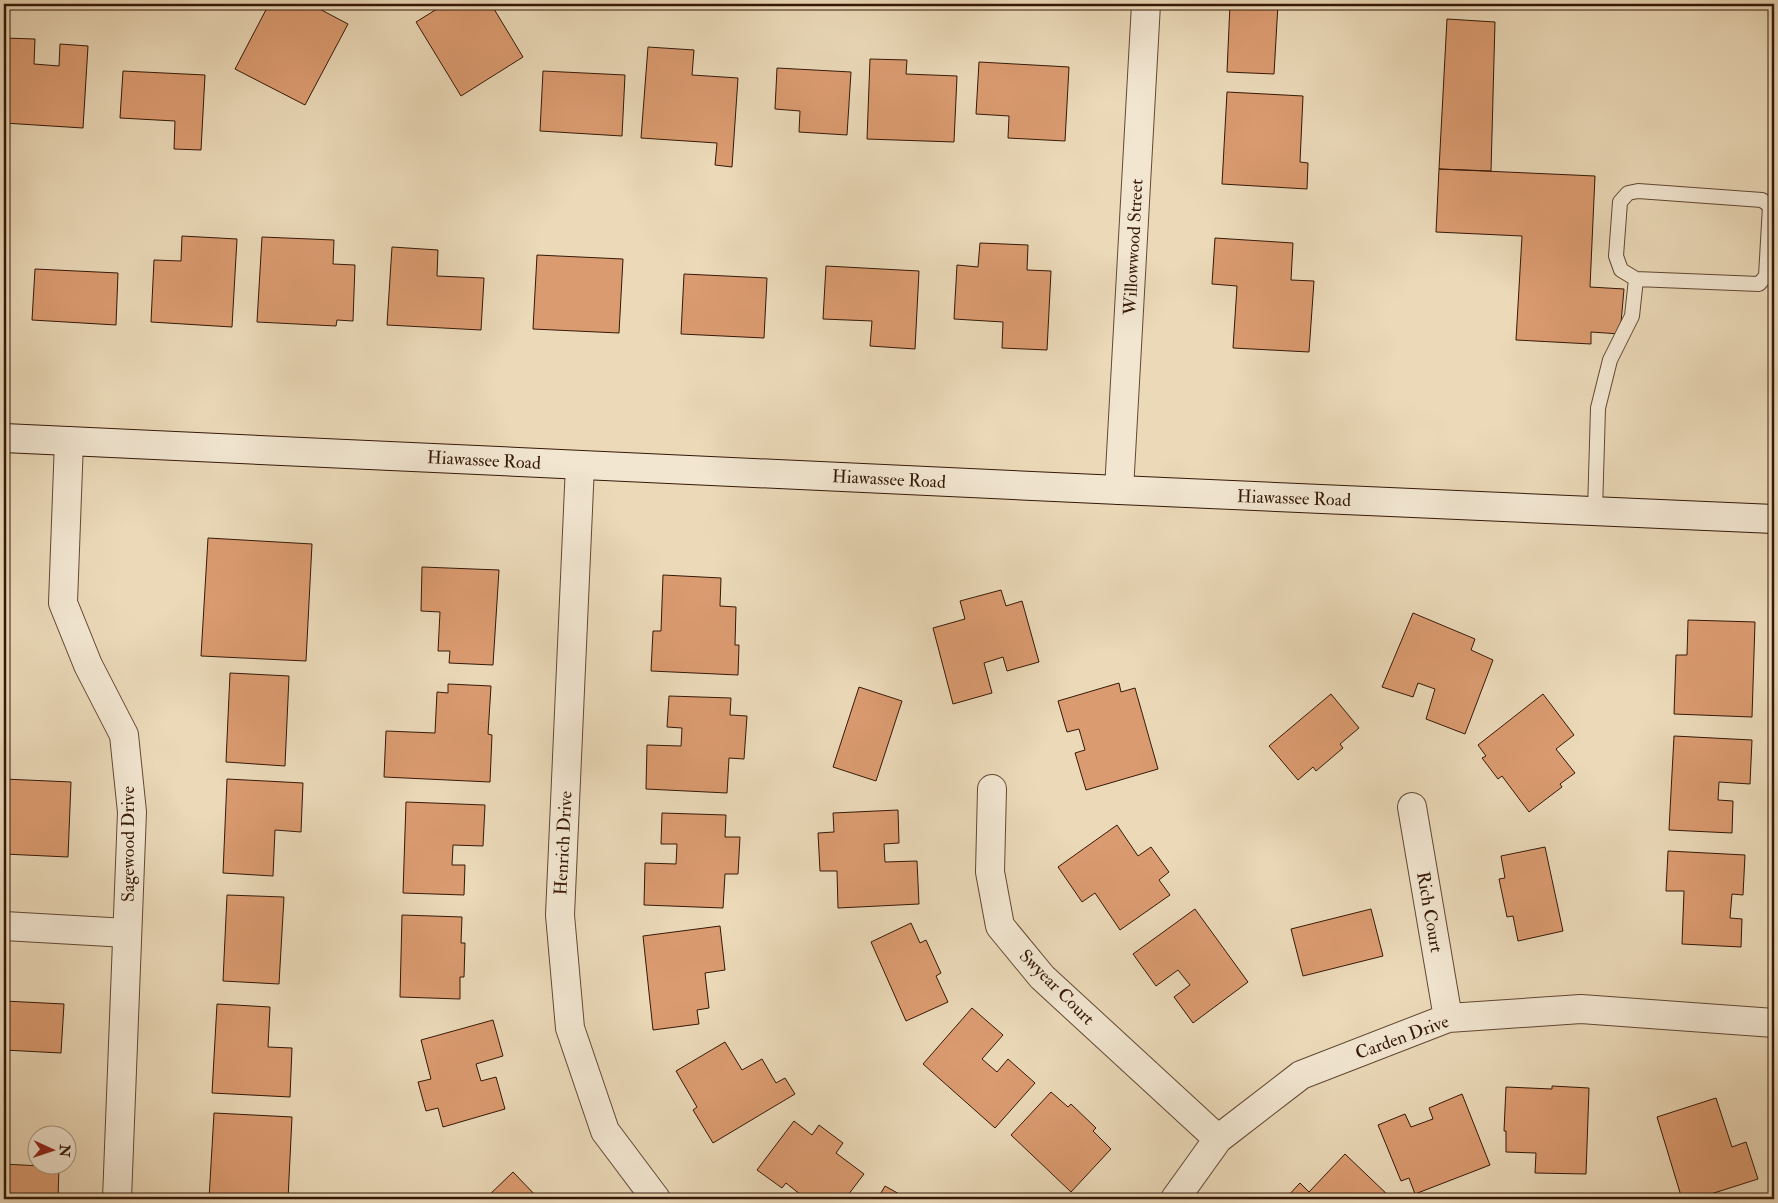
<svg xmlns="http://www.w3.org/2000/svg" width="1778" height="1203" viewBox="0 0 1778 1203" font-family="'IM FELL Double Pica',serif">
<rect width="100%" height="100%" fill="#ebd9b8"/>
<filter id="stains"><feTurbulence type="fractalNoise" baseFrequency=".004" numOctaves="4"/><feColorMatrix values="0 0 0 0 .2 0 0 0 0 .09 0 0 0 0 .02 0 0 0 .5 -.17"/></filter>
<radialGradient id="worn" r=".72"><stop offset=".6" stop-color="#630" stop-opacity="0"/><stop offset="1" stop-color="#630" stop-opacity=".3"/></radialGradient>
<path fill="#db9b70" stroke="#351807" d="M 269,4 L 310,4 L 348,24 L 305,105 L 235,69 Z
M 445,4 L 491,4 L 523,57 L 461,96 L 416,22 Z
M 1230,4 L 1278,4 L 1274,74 L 1227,72 Z
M 1447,19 L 1495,22 L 1491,171 L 1439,169 Z
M 4,38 L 35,39 L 34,64 L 59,66 L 60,44 L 88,46 L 83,128 L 4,123 Z
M 648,47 L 694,50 L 692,75 L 738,78 L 732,167 L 715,165 L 717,143 L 641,138 Z
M 870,59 L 907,60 L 906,74 L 957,76 L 954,142 L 867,139 Z
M 979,62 L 1069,67 L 1065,141 L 1008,138 L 1009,116 L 976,114 Z
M 777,68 L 851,72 L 847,135 L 799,132 L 800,111 L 775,109 Z
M 123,71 L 205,75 L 201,150 L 174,149 L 175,121 L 120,118 Z
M 543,71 L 625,75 L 622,136 L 540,131 Z
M 1227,92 L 1303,96 L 1300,162 L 1308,163 L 1307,189 L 1222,184 Z
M 1439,169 L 1595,176 L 1590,287 L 1624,289 L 1620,334 L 1591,332 L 1591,344 L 1516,340 L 1522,236 L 1436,232 Z
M 182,236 L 237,239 L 232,327 L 151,322 L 154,260 L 181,261 Z
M 4,237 L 6,237 L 4,288 Z
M 262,237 L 334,240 L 333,264 L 355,265 L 353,321 L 337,320 L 336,326 L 257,322 Z
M 1215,238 L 1293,243 L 1291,280 L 1314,281 L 1309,352 L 1233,348 L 1237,286 L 1212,284 Z
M 980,243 L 1028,245 L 1027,270 L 1051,271 L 1047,350 L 1002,348 L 1003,322 L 954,319 L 957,265 L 978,267 Z
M 392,247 L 438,250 L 437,276 L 484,278 L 481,330 L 387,325 Z
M 537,255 L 623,259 L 619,333 L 533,329 Z
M 826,266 L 919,271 L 915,349 L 870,346 L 872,321 L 823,319 Z
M 35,269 L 118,273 L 116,325 L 32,320 Z
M 684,274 L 767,278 L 764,338 L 681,334 Z
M 208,538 L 312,544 L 306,661 L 201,656 Z
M 422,567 L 499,570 L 493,665 L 449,663 L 450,651 L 438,651 L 440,612 L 421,611 Z
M 663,575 L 721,578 L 720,606 L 736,607 L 735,645 L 739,645 L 738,675 L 651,671 L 653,631 L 661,631 Z
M 1001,590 L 1006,606 L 1022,601 L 1039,662 L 1007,671 L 1003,657 L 984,663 L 992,693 L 953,704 L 933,628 L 965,619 L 960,601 Z
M 1413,613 L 1475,639 L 1471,650 L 1493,660 L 1465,734 L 1426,719 L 1435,689 L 1418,683 L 1413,697 L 1382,687 Z
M 1688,620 L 1755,622 L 1752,717 L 1674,714 L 1676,655 L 1687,655 Z
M 230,673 L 289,676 L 285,766 L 226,762 Z
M 1119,683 L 1121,692 L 1135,688 L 1158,769 L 1086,790 L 1075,753 L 1085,750 L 1079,729 L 1067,732 L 1058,701 Z
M 448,684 L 491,686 L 488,734 L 492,735 L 490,782 L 384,777 L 386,731 L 435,733 L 437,692 L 448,693 Z
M 859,687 L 902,701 L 876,781 L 833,767 Z
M 1331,694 L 1359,728 L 1340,744 L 1343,748 L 1316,771 L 1313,767 L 1298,780 L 1269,746 Z
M 1543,694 L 1574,735 L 1556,749 L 1575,773 L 1560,784 L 1562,787 L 1529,812 L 1502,776 L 1498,779 L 1482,758 L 1486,756 L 1478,745 Z
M 669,696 L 731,698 L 730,715 L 747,716 L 744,759 L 729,758 L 727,793 L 646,789 L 647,745 L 681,746 L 682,728 L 667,727 Z
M 1674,736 L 1752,740 L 1750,784 L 1719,782 L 1718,800 L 1733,801 L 1732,833 L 1669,830 Z
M 4,779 L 71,782 L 68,857 L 4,854 Z
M 227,779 L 303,783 L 301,832 L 275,830 L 273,876 L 223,873 Z
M 406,802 L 485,805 L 483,846 L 453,845 L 452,865 L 465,865 L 464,895 L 403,893 Z
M 898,810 L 899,843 L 884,844 L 885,862 L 917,861 L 919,904 L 838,908 L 837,871 L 820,871 L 818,833 L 834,832 L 833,813 Z
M 662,813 L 726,815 L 725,837 L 740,837 L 738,874 L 725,874 L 723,908 L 644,905 L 645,863 L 676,864 L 677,844 L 661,844 Z
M 1117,825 L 1138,856 L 1151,847 L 1169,872 L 1159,880 L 1170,895 L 1120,930 L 1095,893 L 1082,902 L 1058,867 Z
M 1545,847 L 1563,931 L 1518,941 L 1513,916 L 1507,917 L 1499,879 L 1505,878 L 1501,856 Z
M 1668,851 L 1745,855 L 1743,895 L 1732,894 L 1730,918 L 1742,919 L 1741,947 L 1682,944 L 1684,891 L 1666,891 Z
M 227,895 L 284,897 L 279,984 L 223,981 Z
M 1195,909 L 1248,982 L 1193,1023 L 1174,997 L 1190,985 L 1178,970 L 1156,986 L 1133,954 Z
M 1371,909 L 1383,956 L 1303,976 L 1291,929 Z
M 402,915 L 462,917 L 461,943 L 465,943 L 464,977 L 460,977 L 460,999 L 400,997 Z
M 911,923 L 920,943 L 926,940 L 941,973 L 936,976 L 948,1002 L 906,1021 L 871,942 Z
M 720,926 L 725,970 L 705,973 L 709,1008 L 697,1010 L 699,1024 L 653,1030 L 643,936 Z
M 4,1001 L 64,1004 L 61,1053 L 4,1050 Z
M 217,1004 L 270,1007 L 268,1047 L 292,1048 L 290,1097 L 212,1093 Z
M 972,1008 L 1003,1035 L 982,1059 L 997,1072 L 1008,1059 L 1035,1083 L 995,1128 L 923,1064 Z
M 493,1020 L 503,1056 L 476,1064 L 481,1081 L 496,1077 L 505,1109 L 443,1127 L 438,1108 L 426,1111 L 418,1082 L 431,1079 L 421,1040 Z
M 725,1042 L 742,1070 L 762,1059 L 776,1083 L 785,1078 L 795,1094 L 713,1143 L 693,1110 L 697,1107 L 676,1071 Z
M 1552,1086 L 1589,1088 L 1586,1174 L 1535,1173 L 1536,1153 L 1506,1152 L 1506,1131 L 1504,1131 L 1506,1087 L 1552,1089 Z
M 1051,1092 L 1068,1107 L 1071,1104 L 1096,1128 L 1093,1131 L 1111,1149 L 1071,1192 L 1011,1135 Z
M 1462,1094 L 1490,1165 L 1415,1194 L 1409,1178 L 1401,1181 L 1378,1125 L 1405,1114 L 1411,1127 L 1433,1119 L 1429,1108 Z
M 1716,1098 L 1732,1147 L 1746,1142 L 1758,1179 L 1695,1199 L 1682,1199 L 1657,1117 Z
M 214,1113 L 292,1117 L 288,1199 L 209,1199 Z
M 794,1121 L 812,1135 L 819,1125 L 843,1143 L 836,1153 L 864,1174 L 845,1199 L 798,1199 L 801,1195 L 786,1183 L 782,1188 L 757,1170 Z
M 1345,1154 L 1391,1198 L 1390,1199 L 1285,1199 L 1300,1183 L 1309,1192 Z
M 4,1164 L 59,1167 L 58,1199 L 4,1199 Z
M 513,1172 L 539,1199 L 485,1199 Z
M 885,1186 L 908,1199 L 866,1199 L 870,1194 L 878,1198 Z"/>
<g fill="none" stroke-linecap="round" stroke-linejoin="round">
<g stroke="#624833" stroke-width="16">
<path id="lane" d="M 1638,191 L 1762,200 L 1770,206 L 1766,276 L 1759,284 L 1636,279 L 1621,270 L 1616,256 L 1620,202 L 1628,193 Z
M 1595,511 L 1598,408 L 1610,360 L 1632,316 L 1636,279"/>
</g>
<g stroke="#624833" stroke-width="30">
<path id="street" d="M 69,441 L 63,603 L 88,665 L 124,735 L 132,812 L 117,1199
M 580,465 L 560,915 L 570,1028 L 605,1131 L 656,1199
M 1119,490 L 1146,4
M 992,789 L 990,872 L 1000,926 L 1042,977 L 1218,1139
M 1412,807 L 1448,1018
M 4,926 L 127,933
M 1175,1199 L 1218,1139 L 1301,1075 L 1448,1018 L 1581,1009 L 1774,1023"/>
</g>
<g stroke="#351807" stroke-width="30">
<path id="secondary" d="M 4,438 L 1119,490 L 1774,519"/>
</g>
<use href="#lane" stroke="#f2e6d1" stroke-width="14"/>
<use href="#street" stroke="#f2e6d1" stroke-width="28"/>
<use href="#secondary" stroke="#f2e6d1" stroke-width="28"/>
</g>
<g text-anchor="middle" stroke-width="4.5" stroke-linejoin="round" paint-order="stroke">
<g font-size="18" fill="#351807" stroke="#f2e6d1">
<text transform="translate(1133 247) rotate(-87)" y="6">Willowwood Street</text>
<text transform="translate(484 460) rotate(3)" y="6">Hiawassee Road</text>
<text transform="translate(889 479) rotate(3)" y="6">Hiawassee Road</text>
<text transform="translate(1294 498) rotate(2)" y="6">Hiawassee Road</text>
<text transform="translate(563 843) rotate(-87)" y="6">Henrich Drive</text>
<text transform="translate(128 844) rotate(-90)" y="6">Sagewood Drive</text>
<text transform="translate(1430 912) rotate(80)" y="6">Rich Court</text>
<text transform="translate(1057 987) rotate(45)" y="6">Swyear Court</text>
<text transform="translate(1402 1037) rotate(-20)" y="6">Carden Drive</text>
</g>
</g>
<rect width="1778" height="1203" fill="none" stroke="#ebd9b8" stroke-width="20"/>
<rect x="5" y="5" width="1768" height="1193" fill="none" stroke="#351807" stroke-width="2.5"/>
<rect x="10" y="10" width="1758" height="1183" fill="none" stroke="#351807"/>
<g transform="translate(52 1150) rotate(93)"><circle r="24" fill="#f2e6d1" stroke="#a69480"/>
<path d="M0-4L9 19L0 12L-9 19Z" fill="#8f2418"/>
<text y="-8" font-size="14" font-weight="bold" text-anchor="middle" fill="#351807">N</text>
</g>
<rect width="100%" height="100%" filter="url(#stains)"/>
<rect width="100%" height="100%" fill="url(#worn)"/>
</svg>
